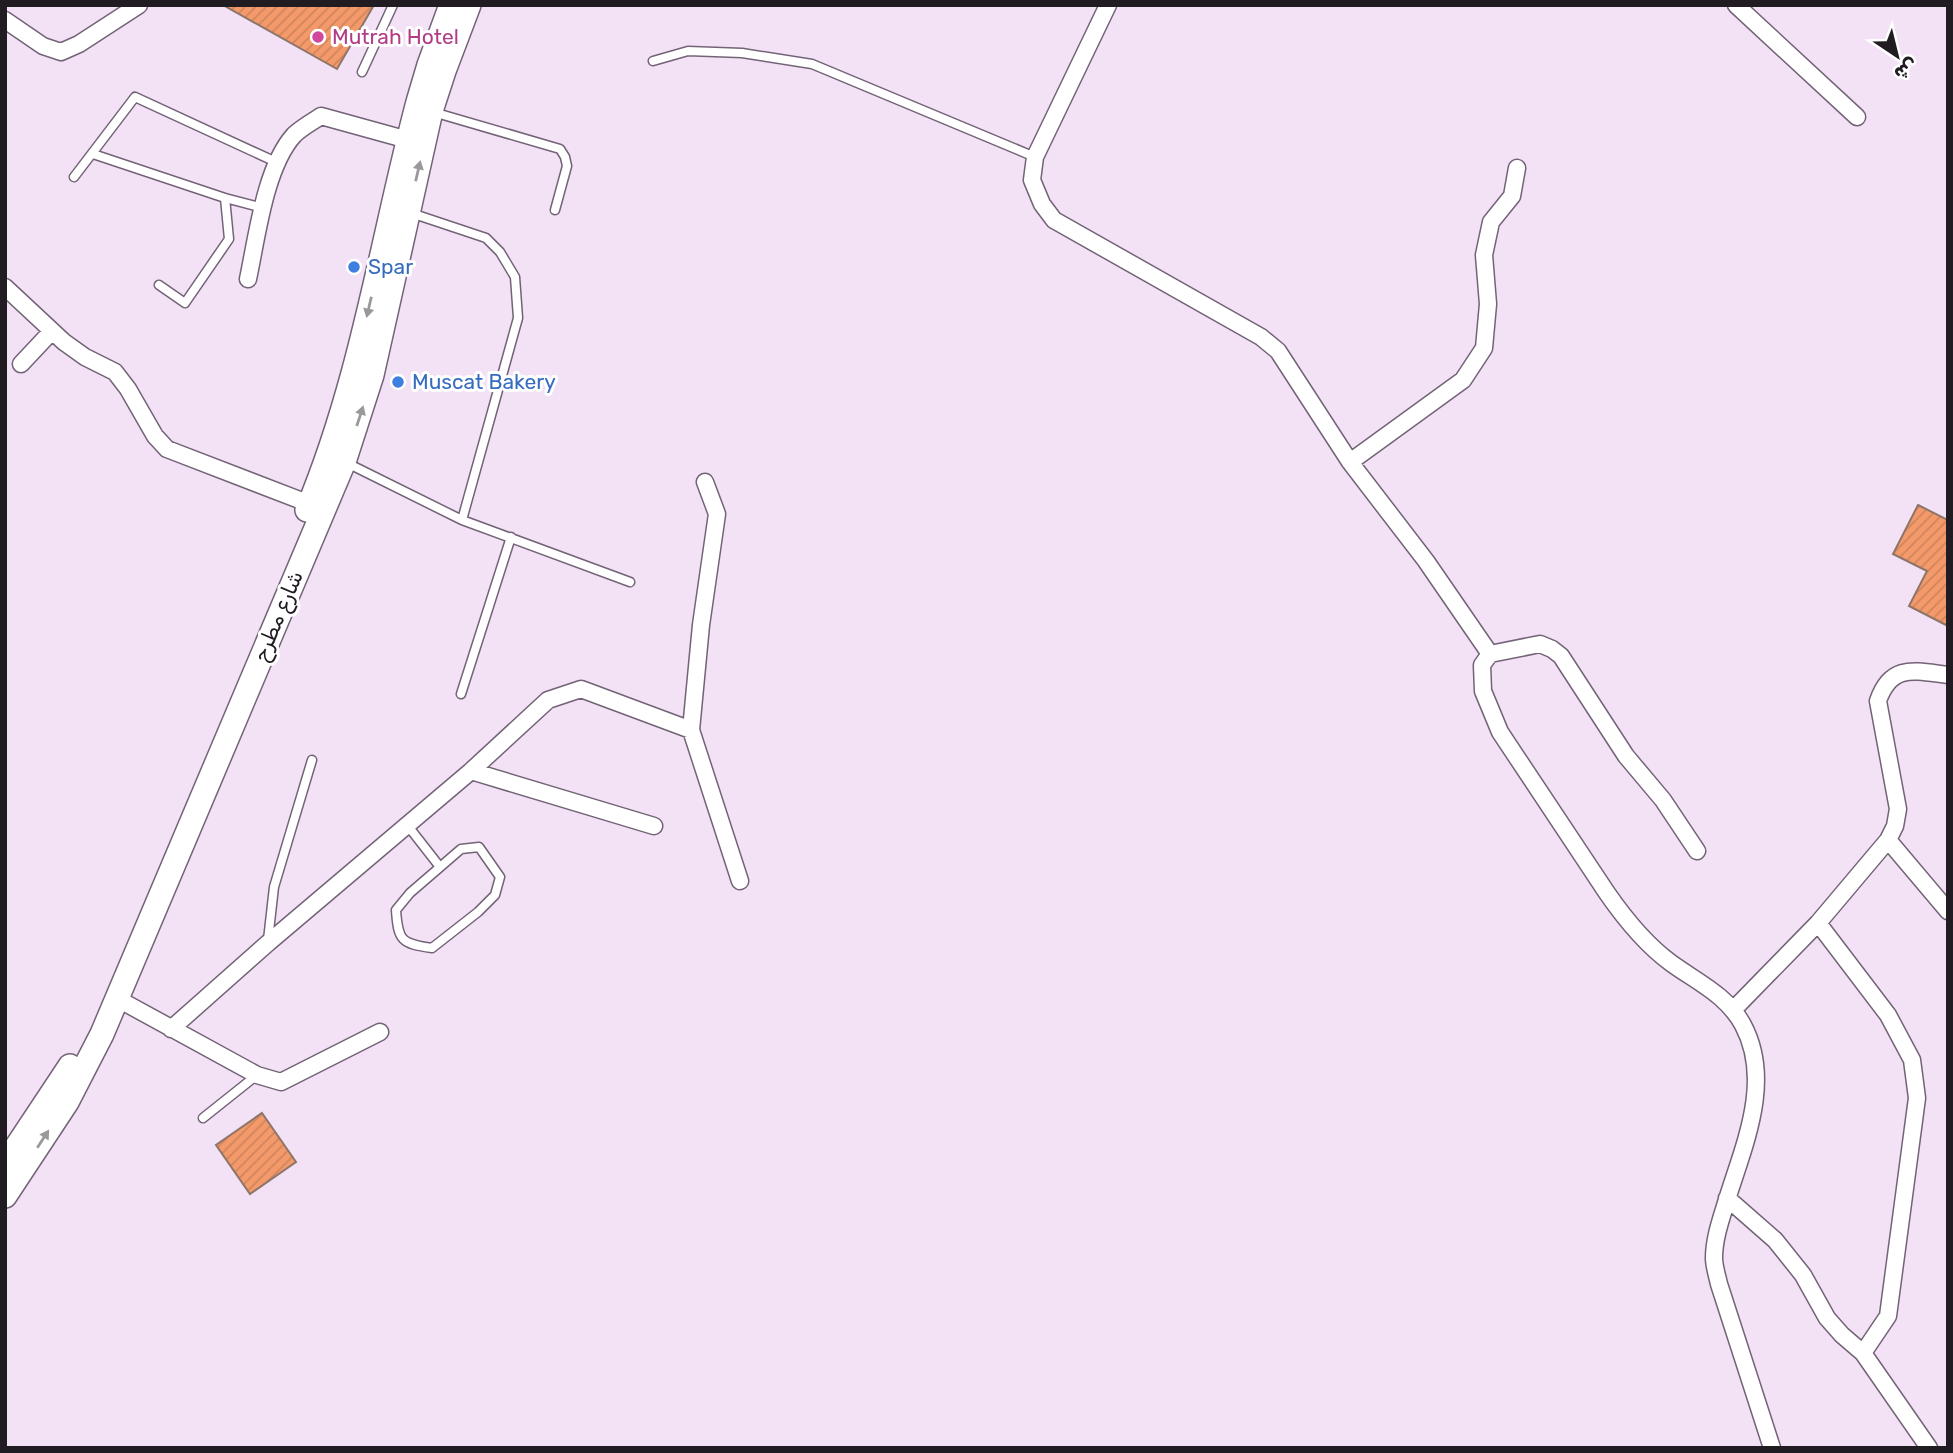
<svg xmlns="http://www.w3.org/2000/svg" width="1953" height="1453" viewBox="0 0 1953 1453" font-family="Rubik,'Noto Sans Arabic',sans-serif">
<defs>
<pattern id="building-hatch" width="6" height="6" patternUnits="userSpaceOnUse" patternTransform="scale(1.75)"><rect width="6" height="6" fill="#f49a6a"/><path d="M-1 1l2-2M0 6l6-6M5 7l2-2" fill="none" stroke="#d1845c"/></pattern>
</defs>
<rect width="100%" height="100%" fill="#f3e1f6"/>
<path fill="url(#building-hatch)" stroke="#8d7569" stroke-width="2" d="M 223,5 L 374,5 L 337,69 Z
M 1918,505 L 1948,520 L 1948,626 L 1909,606 L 1927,571 L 1893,554 Z
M 262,1113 L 296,1162 L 250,1194 L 216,1145 Z"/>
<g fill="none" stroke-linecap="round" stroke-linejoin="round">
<g stroke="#736376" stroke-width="11">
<path id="lane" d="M 653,61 L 688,51 L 742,53 L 812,64 L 1035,157
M 362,72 L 393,5
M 433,112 L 560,149 L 565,157 L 567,166 L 555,210
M 93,154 L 225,198 L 263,208
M 74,177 L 135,97 L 276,162
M 411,213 L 486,238 L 500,252 L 515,277 L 518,318 L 462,520
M 159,285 L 185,303 L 229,239 L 225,198
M 347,463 L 462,520 L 630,582
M 461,694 L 511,537
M 408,826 L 440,867
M 479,847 L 500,877 L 495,895 L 478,912 L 432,948 C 401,944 398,940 396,910 L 410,893 L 461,849 Z
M 268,940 L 274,887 L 312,760
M 203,1118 L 257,1075"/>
</g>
<g stroke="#736376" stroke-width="19">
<path id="street" d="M 1108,5 L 1035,157 L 1032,180 L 1042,204 L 1054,220 L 1261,337 L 1278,351 L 1350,462 L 1426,561 L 1490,654 L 1482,665 L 1483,691 L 1500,732 L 1607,893 C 1625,919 1645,944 1671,963 C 1697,982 1727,995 1743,1025 C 1774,1083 1742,1149 1725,1206 C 1720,1222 1714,1240 1714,1258 C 1714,1266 1717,1275 1719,1284 L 1772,1448
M 1736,5 L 1857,117
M 5,20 L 43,46 L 61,52 L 79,44 L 139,5
M 248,279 C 257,237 265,167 294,135 C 301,128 312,122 321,116 L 408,140
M 5,287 L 64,342 L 85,357 L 115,372 L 128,389 L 155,436 L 167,449 L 310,504
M 21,364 L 52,331
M 1350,462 L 1463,380 L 1484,348 L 1488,304 L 1484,255 L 1491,222 L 1512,196 L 1517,168
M 705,482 L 717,514 L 701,625 L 691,730 L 740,881
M 1490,654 L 1540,644 L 1552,649 L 1561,656 L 1626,756 L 1663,800 L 1697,851
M 471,771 L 654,826
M 1888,840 L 1948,911
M 1818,923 L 1888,1015 L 1912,1060 L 1917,1098 L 1888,1316 L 1863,1353
M 118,999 L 257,1075 L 281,1082 L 380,1032
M 1733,1010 L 1818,923 L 1888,840 L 1895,826 L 1898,809 L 1878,701 C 1891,663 1915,671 1948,675
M 171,1029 L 268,943 L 471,771 L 548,700 L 581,689 L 691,730
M 1727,1198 L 1775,1240 L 1803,1275 L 1827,1318 L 1842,1335 L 1863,1353 L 1929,1448"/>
</g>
<g stroke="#736376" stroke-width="26">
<path id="secondary" d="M 307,510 C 362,379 382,238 418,102 L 429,65 L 451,5
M 5,1164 L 70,1066
M 5,1196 L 67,1102 L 102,1034 L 344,462 L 372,375 L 431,111 L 444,71 L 469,5"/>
</g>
<use href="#lane" stroke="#fff" stroke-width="8"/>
<use href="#street" stroke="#fff" stroke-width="16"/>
<use href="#secondary" stroke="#fff" stroke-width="23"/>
</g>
<defs><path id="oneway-solid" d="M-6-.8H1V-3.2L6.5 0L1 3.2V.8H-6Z" transform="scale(1.75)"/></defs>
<g fill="#9b989c">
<use href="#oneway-solid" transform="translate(418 171) rotate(-77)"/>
<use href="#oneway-solid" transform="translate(369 307) rotate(103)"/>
<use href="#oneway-solid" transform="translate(360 416) rotate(-72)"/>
<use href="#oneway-solid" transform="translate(43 1139) rotate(-57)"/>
</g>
<circle fill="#d1479c" stroke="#fff" stroke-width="2.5" cx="318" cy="37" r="7"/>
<g fill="#3f7fe0" stroke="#fff" stroke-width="2.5">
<circle cx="354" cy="267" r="7"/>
<circle cx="398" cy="382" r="7"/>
</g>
<g text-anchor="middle" stroke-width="6" stroke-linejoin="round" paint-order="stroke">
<g font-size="21" fill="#b23c85" stroke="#fff" text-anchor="start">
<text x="332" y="44">Mutrah Hotel</text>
</g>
<g font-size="21" fill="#366cbe" stroke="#fff" text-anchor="start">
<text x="368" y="274">Spar</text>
<text x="412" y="389">Muscat Bakery</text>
</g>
<g font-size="21" fill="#211b22" stroke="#fff">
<text transform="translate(278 616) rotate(-67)" y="7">شارع مطرح</text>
</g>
</g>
<rect width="1953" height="1453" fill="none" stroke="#211b22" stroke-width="14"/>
<g transform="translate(1897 56) rotate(145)" stroke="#ffffff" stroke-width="5" paint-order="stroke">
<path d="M0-5L12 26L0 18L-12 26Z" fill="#211b22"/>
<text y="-10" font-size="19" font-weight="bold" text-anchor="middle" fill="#211b22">ش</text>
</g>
</svg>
